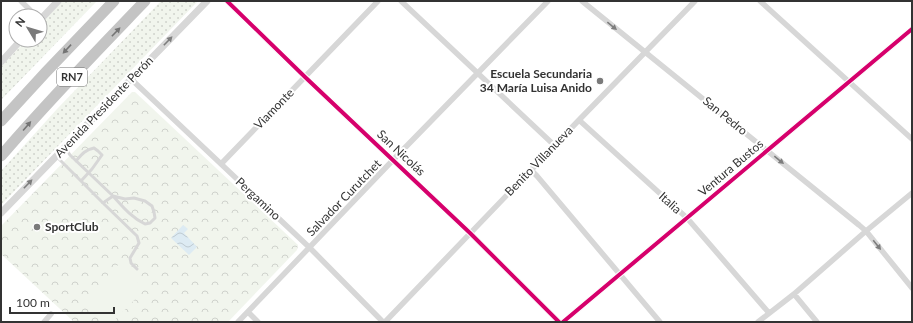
<svg xmlns="http://www.w3.org/2000/svg" width="913" height="323" viewBox="0 0 913 323" font-family="Lato,sans-serif">
<defs>
<pattern id="grass-dots" width="8" height="8" patternUnits="userSpaceOnUse"><rect width="8" height="8" fill="#f1f5ed"/><path d="M2 2h.1M6 6h.1" fill="none" stroke="#cfd2cc" stroke-width="1.8" stroke-linecap="round"/></pattern>
<pattern id="park-crowns" width="20" height="18" patternUnits="userSpaceOnUse"><rect width="20" height="18" fill="#f1f5ed"/><path d="M2 6a3 3 0 1 1 6 0M12 15a3 3 0 1 1 6 0" fill="none" stroke="#cfd2cc"/></pattern>
<pattern id="water-waves" width="16" height="10" patternUnits="userSpaceOnUse"><rect width="16" height="10" fill="#ddebf3"/><path d="M0 5q4-4 8 0t8 0" fill="none" stroke="#becad1"/></pattern>
</defs>
<rect width="100%" height="100%" fill="#fff"/>
<path fill="url(#grass-dots)" d="M 62,1 L 97,1 L 1,100 L 1,67 L 26,40 L 40,40 L 40,25 Z
M 161,1 L 198,1 L 1,205 L 1,171 L 57,109 Z"/>
<path fill="url(#park-crowns)" d="M 132,92 L 135,92 L 298,245 L 297,250 L 228,322 L 74,322 L 1,254 L 1,226 Z"/>
<path fill="#f1f5ed" d="M 119,264 L 145,289 L 113,322 L 104,322 L 83,301 Z"/>
<path fill="url(#water-waves)" d="M 183,225 L 188,229 L 184,233 L 197,247 L 189,255 L 171,238 Z"/>
<g fill="none" stroke-linecap="round" stroke-linejoin="round">
<path stroke="#d7d7d7" stroke-width="3" d="M 57,157 L 103,203 L 113,196 C 123,207 132,218 145,224 L 150,223 L 155,218 L 154,212 L 152,206 L 145,201 L 134,198 L 125,199 L 113,196 L 70,155 L 65,147
M 76,161 C 82,154 85,150 94,148 L 98,151 L 102,155 L 92,169 L 81,181
M 103,203 L 137,236 L 139,243 L 130,258 L 131,263 L 137,269"/>
<path stroke="#d7d7d7" stroke-width="5.5" d="M 21,1 L 36,16
M 227,1 L 305,77 L 470,233 L 559,322
M 401,1 L 554,145
M 582,1 L 859,225 L 866,231 L 912,288
M 760,1 L 912,139
M 131,79 L 310,248 L 383,322
M 579,120 L 687,218 L 769,313
M 221,164 L 378,1
M 531,170 L 537,176 L 660,322
M 794,294 L 817,322
M 248,312 L 258,322
M 44,322 L 51,314
M 238,322 L 393,160 L 548,1
M 385,322 L 579,120 L 695,1
M 563,322 L 912,29
M 758,322 L 794,294 L 866,231 L 912,193"/>
<path stroke="#d7d7d7" stroke-width="7" d="M 40,20 L 58,1
M 1,62 L 21,40
M 1,213 L 207,1"/>
<path stroke="#c4c4c4" stroke-width="11" d="M 1,121 L 46,72 L 114,1
M 1,156 C 47,102 96,52 145,1"/>
<g stroke="#fff" stroke-width="6">
<path id="cycleway" d="M 227,1 L 305,77 L 470,233 L 559,322
M 563,322 L 912,29"/>
</g>
<use href="#cycleway" stroke="#d6006c" stroke-width="4"/>
</g>
<defs><path id="oneway-solid" d="M-6-.8H1V-3.2L6.5 0L1 3.2V.8H-6Z"/></defs>
<g fill="#7d7d7d">
<use href="#oneway-solid" transform="translate(612 26) rotate(39)"/>
<use href="#oneway-solid" transform="translate(168 41) rotate(-46)"/>
<use href="#oneway-solid" transform="translate(779 160) rotate(39)"/>
<use href="#oneway-solid" transform="translate(28 184) rotate(-46)"/>
<use href="#oneway-solid" transform="translate(877 245) rotate(51)"/>
</g>
<g fill="#747474">
<use href="#oneway-solid" transform="translate(116 32) rotate(-46)"/>
<use href="#oneway-solid" transform="translate(67 49) rotate(133)"/>
<use href="#oneway-solid" transform="translate(27 126) rotate(-49)"/>
</g>
<g fill="#7a7a7a" stroke="#fff" stroke-width="1.5">
<circle cx="600" cy="81" r="4"/>
<circle cx="37" cy="227" r="4"/>
</g>
<g text-anchor="middle" stroke-width="4" stroke-linejoin="round" paint-order="stroke">
<rect fill="#fff" stroke="#707070" stroke-width="1" x="57" y="68" width="30" height="18" rx="3"/>
<g font-size="11" font-weight="bold" fill="#333">
<text x="72" y="81">RN7</text>
</g>
<g font-size="12" font-weight="bold" fill="#333" stroke="#fff" text-anchor="end">
<text x="592" y="78">Escuela Secundaria<tspan x="592" dy="14">34 María Luisa Anido</tspan></text>
<text x="45" y="231" text-anchor="start">SportClub</text>
</g>
<g font-size="12" fill="#333" stroke="#fff">
<text transform="translate(104 107) rotate(-46)" y="4">Avenida Presidente Perón</text>
<text transform="translate(274 109) rotate(-46)" y="4">Viamonte</text>
<text transform="translate(725 116) rotate(39)" y="4">San Pedro</text>
<text transform="translate(401 153) rotate(43)" y="4">San Nicolás</text>
<text transform="translate(539 161) rotate(-46)" y="4">Benito Villanueva</text>
<text transform="translate(731 168) rotate(-40)" y="4">Ventura Bustos</text>
<text transform="translate(344 198) rotate(-46)" y="4">Salvador Curutchet</text>
<text transform="translate(258 199) rotate(43)" y="4">Pergamino</text>
<text transform="translate(670 203) rotate(42)" y="4">Italia</text>
</g>
</g>
<rect width="913" height="323" fill="none" stroke="#333333" stroke-width="4"/>
<g transform="translate(28 28) rotate(308)"><circle r="19" fill="#ffffff" stroke="#adadad"/>
<path d="M0-3L7 15L0 10L-7 15Z" fill="#7a7a7a"/>
<text y="-6" font-size="11" font-weight="bold" text-anchor="middle" fill="#333333">N</text>
</g>
<path d="M10 307v6h104v-6" fill="none" stroke="#333333" stroke-width="2"/>
<text x="16" y="307" font-size="12" fill="#333333" stroke="#ffffff" stroke-width="3" paint-order="stroke">100 m</text>
</svg>
